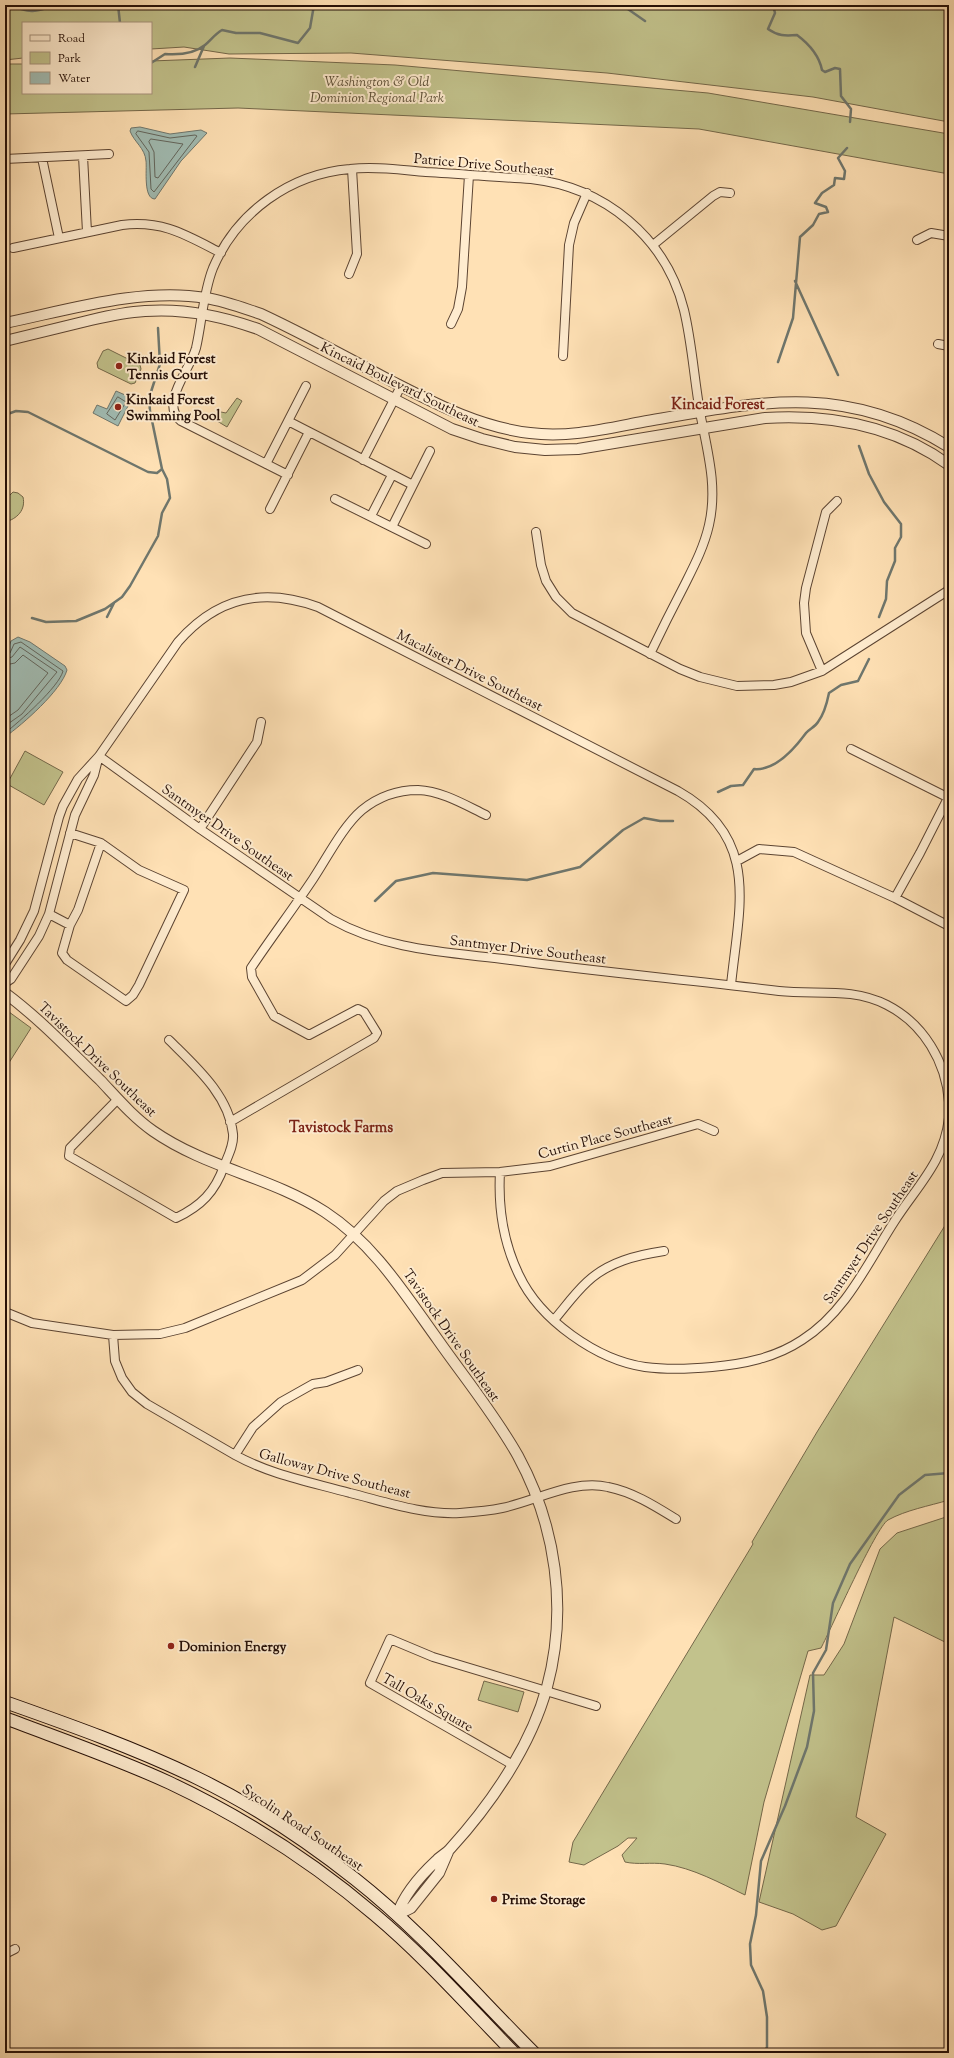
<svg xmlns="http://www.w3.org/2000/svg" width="954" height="2058" viewBox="0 0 954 2058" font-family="'Sorts Mill Goudy',serif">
<rect width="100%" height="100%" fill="#ffe1b5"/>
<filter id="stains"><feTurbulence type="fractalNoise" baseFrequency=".005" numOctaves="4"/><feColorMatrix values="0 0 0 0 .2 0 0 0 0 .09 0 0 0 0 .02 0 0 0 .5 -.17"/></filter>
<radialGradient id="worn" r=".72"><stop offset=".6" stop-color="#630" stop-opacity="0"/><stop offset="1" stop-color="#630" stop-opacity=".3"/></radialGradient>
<path fill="#c2c28c" stroke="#74684a" d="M 5,5 L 949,5 L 949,122 L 813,97 L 607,73 L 351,53 L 229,54 L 184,47 L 151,49 L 151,23 L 23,23 L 23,58 L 5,60 Z
M 230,58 L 395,65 L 708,93 L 949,134 L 949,174 L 699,129 L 238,108 L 5,114 L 5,64 L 23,64 L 23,93 L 151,93 L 151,61 Z
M 108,349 L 140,365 L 141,369 L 135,383 L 131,384 L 98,368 L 97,363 L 103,351 Z
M 237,398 L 242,401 L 227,427 L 217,421 L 221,412 L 226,413 Z
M 13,492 L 18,493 L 23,497 C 26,510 17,519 5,522 L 5,500 Z
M 25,751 L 63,772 L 44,805 L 7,784 Z
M 5,1009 L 31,1028 L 5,1069 Z
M 949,1219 L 949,1500 C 929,1506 906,1510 888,1520 C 876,1527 831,1629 821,1648 L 808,1651 L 764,1802 L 745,1895 C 720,1883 693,1868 665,1864 C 651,1862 638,1865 625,1862 L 622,1855 L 637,1838 L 628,1838 L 618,1846 L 584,1865 L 569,1862 L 573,1842 L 753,1544 L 752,1542 L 817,1432 Z
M 949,1516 L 949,1644 L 894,1617 L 856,1817 L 886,1834 L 836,1926 L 822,1930 L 793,1914 L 759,1902 L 810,1675 L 824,1675 L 844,1644 L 880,1549 L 897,1533 Z
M 484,1681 L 524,1692 L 518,1712 L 478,1700 Z"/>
<path fill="#a1bcb3" stroke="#6f776e" d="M 140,127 L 170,134 L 201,130 L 207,133 L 181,161 L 155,199 C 143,199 147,169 146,161 C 145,148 134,142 130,131 L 131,128 Z
M 116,391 L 132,398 L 118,426 L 93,413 L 97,405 L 107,409 Z
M 18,637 L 30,642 L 65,666 L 67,670 C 61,691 23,724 5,737 L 5,657 L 11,641 Z"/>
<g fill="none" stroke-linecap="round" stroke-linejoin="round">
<path stroke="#63665d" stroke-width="1" d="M 138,131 L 170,138 L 195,135 L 197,136 L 154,192 L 151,189 L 149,152 L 136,134 Z
M 151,139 L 183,144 L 158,178 L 155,177 L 154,152 L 149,142 Z
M 118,397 L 126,402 L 115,420 L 107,414 Z
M 5,654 L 10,653 L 14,644 L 21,642 L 63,671 C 59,687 19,722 5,733
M 5,659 L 12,657 L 20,647 L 57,672 L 22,714 L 5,726
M 5,665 L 15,663 L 23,655 L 48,673 L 18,710 L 5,719"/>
<path stroke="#6f776e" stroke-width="2.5" d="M 11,5 C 29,14 36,12 55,5
M 118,5 L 120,23
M 622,5 L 645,21
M 773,5 L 775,13 L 768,29 C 778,36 785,36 797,35 C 809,44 819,55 822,70 L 825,72 L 835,68 L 840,69 L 841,96 L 851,109 L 850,122
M 151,63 L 165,54 C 179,55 194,54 205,45 C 211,40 215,34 222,30 L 236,33 L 260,33 L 298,43 L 310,28 L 314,5
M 195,67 L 204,46
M 795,281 L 838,375
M 778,362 L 793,318 L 800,237 L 813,225 L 819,214 L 828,212 L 826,207 L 815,203 L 822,193 L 834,185 L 835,178 L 844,179 L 845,171 L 838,158 L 847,148
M 5,415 L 16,411 L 28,412 L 148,472 L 157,473 L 162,469
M 859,446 L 869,474 L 884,502 L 901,524 L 901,537 L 895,548 L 895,561 L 887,581 L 886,599 L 879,617
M 107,617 L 114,603
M 32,618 L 46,622 L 76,621 L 105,609 L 122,597 L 130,586 L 158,536 L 162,513 L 170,498 L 167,479 L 162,469 L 150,411 L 149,398 L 160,364 L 158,328
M 718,792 L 731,786 L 743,785 L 754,769 C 775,771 795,748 806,733 C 809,729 815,727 818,722 C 824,714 827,703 829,693 L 841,685 L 858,681 L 869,659
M 375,901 L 396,881 L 433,873 L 527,880 L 580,867 L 623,830 L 644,818 L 660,821 L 673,821
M 764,2053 L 767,2047 L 767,2017 L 763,1991 L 751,1965 L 750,1944 L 756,1915 L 761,1861 L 785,1806 L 807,1747 L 814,1711 L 813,1673 L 826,1650 L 833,1603 L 850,1564 L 899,1495 L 925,1475 L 949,1473"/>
<g stroke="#5c4432" stroke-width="10">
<path id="minor" d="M 83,156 L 87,232
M 42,158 L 59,238
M 5,159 L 109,154
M 917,240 L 931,233 L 949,236
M 653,245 L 713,196 L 720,192 L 730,193
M 13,248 L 122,225 C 163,220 186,235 221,253
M 349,274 L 357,254 L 352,169
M 451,324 L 458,309 L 462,287 L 469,175
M 938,344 L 949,346
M 563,356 L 569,245 L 574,223 L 587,193
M 288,421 L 413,485
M 363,460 L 401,386
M 266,464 L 306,386
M 288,475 L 181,421 C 159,404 190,370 196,348 C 202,322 203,293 213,268 C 237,212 290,174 350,169 C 375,166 401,170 426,172 C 461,174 496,177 531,179 C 604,187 666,237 684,310 C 692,343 694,378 700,412 C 707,450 718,486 709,525 C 704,547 694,566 684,586 C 672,609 661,631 650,654
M 335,499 L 426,544
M 270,509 L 309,432
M 371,516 L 392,475
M 392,527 L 430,451
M 536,532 L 541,565 L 546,581 L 556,597 L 572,613 L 680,669 L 700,677 L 737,686 L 774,685 L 791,682 L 822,671 L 949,590
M 822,671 L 806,633 L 804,603 L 806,588 L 826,512 L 837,501
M 851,749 L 949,798
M 99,756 L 200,829 L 331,919 C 388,951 448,952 511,960 C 600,972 690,980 779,991 C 816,995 852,987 887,1005 C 924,1024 946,1062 949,1102
M 200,829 L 257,742 L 261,722
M 70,833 L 101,843 L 139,870 L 184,890 L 139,985 L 133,995 L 126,1001 L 67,960 L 62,953 L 70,925 L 78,910 L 101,843
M 737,861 L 759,849 L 794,852 L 895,898 L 949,926
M 895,898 L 920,853 L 949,796
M 49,914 L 70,925
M 5,964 L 20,940 L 34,911 L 59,817 L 63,806 L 78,779 L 99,756 L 178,642 C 217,597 263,587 318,607 L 678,791 C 761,838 739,906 731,985
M 5,983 L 11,979 L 26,956 L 39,936 L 49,914 L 75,815 L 94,775 L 98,759
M 118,1099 L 70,1148 L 69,1156 L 176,1218 C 201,1206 215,1192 224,1166 C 228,1156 234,1145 233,1134 C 229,1095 195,1066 169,1040
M 230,1122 L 374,1038 L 377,1033 L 364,1012 L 358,1009 L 309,1035 L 274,1016 L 252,977 L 251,968 C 271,938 293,909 313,879 C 327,858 343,826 362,810 C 378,797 398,790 418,790 C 442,791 465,805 486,815
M 500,1172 C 498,1208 503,1242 519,1275 C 540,1320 597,1360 645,1367 C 668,1370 690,1369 712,1367 C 744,1364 775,1358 802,1340 C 846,1312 867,1264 894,1222 C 917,1186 944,1162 949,1118
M 5,1312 L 32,1323 L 113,1335 L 160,1334 L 185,1328 L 302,1280 L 335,1255 L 384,1201 L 397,1191 L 423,1180 L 442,1173 L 500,1172 L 550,1166 L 698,1124 L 714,1131
M 554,1320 C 565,1307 575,1293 587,1282 C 608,1262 637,1255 664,1251
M 113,1335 L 115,1361 L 122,1378 L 132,1392 L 147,1404 L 235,1455 C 271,1475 311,1482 350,1493 C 386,1502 423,1515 460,1513 C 474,1512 488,1511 502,1508 C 536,1501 573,1479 608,1487 C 633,1492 655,1506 676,1519
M 235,1455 L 253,1427 L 281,1402 L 313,1384 L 326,1382 L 358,1370
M 513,1765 L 370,1683 L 390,1639 L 433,1657 L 596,1706
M 5,1954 L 15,1949"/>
</g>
<g stroke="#5c4432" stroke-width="12">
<path id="tertiary" d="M 5,323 C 68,310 142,287 206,298 C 225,301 243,308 261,314 C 306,335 348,358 391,381 C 436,404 479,427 530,433 C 568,438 605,429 642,422 C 756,402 844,381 949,447
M 5,341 C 34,334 62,327 91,320 C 108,316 127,312 145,311 C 184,308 222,316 258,329 L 452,429 L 482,439 L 515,447 L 545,450 L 578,449 L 765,418 C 831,414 894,425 949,465
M 5,993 C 40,1019 69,1050 100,1080 C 117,1098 133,1117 153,1131 C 206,1168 271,1177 325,1212 C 374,1244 404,1293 438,1340 C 464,1377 495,1415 518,1456 C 556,1526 568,1609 547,1687 C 531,1746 491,1804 450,1849 C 446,1854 440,1856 436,1861 C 421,1875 404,1895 397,1915
M 397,1915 L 411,1908 L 439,1873 L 448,1852"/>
</g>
<g stroke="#250f07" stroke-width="14">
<path id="secondary" d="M 5,1702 C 70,1725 135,1748 197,1778 C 253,1805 307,1841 355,1879 C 421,1931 475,1994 534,2053
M 5,1718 C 60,1739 116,1758 170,1783 C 244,1818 313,1862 375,1915 C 425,1957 468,2006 514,2053"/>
</g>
<use href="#minor" stroke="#ffeccf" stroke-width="8"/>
<use href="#tertiary" stroke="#ffeccf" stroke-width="10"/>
<use href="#secondary" stroke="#ffeccf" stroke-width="12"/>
</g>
<g fill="#8f2418" stroke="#ffeccf" stroke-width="1.5">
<circle cx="119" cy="366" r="4"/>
<circle cx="118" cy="407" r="4"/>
<circle cx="171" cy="1646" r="4"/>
<circle cx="494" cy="1899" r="4"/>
</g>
<g text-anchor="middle" stroke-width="4" stroke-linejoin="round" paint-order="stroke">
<g font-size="14" font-style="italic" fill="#5c4e36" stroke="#ffeccf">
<text x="377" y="86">Washington &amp; Old<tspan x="377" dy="16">Dominion Regional Park</tspan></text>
</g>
<g font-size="14" fill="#250f07" stroke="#ffeccf">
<text transform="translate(484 164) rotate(5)" y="5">Patrice Drive Southeast</text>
<text transform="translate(400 384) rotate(26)" y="5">Kincaid Boulevard Southeast</text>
<text transform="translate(470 670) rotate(27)" y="5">Macalister Drive Southeast</text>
<text transform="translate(228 832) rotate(35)" y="5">Santmyer Drive Southeast</text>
<text transform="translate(528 949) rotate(7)" y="5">Santmyer Drive Southeast</text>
<text transform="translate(98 1059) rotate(44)" y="5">Tavistock Drive Southeast</text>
<text transform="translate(605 1136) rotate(-15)" y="5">Curtin Place Southeast</text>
<text transform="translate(870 1237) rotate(-56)" y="5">Santmyer Drive Southeast</text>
<text transform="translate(452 1335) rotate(55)" y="5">Tavistock Drive Southeast</text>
<text transform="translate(335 1473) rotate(15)" y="5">Galloway Drive Southeast</text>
<text transform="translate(428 1702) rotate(30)" y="5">Tall Oaks Square</text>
<text transform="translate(303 1827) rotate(34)" y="5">Sycolin Road Southeast</text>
</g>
<g font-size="14" font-weight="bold" fill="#250f07" stroke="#ffeccf" text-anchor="start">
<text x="127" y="363">Kinkaid Forest<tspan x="127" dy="16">Tennis Court</tspan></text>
<text x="126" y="404">Kinkaid Forest<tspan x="126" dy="16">Swimming Pool</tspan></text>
<text x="179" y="1651">Dominion Energy</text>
<text x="502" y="1904">Prime Storage</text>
</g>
<g font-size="15" font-weight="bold" fill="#7a1f14" stroke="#ffeccf">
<text x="718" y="409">Kincaid Forest</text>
<text x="341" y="1132">Tavistock Farms</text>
</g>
</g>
<rect width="954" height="2058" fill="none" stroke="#ffe1b5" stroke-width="20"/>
<rect x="6" y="6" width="942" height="2046" fill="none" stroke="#250f07" stroke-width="2"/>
<rect x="10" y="10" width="934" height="2038" fill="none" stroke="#250f07"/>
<rect x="22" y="22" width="130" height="72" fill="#ffeccf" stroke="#a8947f"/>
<rect x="30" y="35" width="20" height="6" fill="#ffeccf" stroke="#a8947f"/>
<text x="58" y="42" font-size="12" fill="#250f07">Road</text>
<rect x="30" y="52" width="20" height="12" fill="#c2c28c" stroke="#a8947f"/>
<text x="58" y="62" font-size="12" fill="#250f07">Park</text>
<rect x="30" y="72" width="20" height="12" fill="#a1bcb3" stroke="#a8947f"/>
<text x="58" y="82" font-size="12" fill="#250f07">Water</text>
<rect width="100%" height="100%" filter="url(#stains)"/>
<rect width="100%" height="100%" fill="url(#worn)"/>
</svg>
